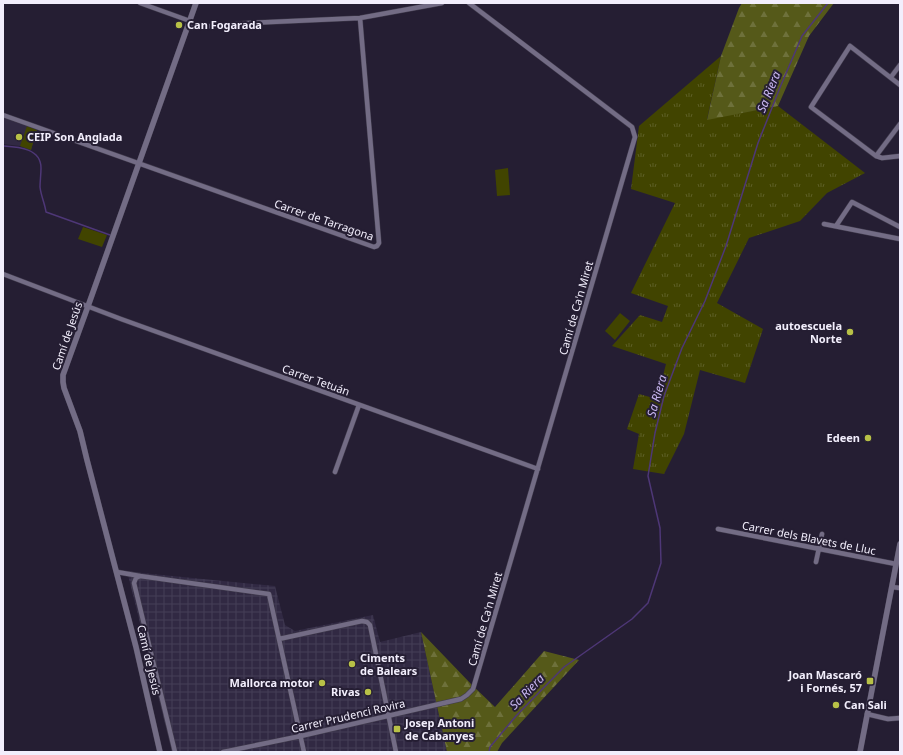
<svg xmlns="http://www.w3.org/2000/svg" width="903" height="755" viewBox="0 0 903 755" font-family="'Noto Sans',sans-serif">
<defs>
<pattern id="industrial-grid" width="8" height="8" patternUnits="userSpaceOnUse"><rect width="8" height="8" fill="#312943"/><path d="M0 4h8M4 0v8" fill="none" stroke="#453e56"/></pattern>
<pattern id="grass-tufts" width="24" height="20" patternUnits="userSpaceOnUse"><rect width="24" height="20" fill="#414400"/><path d="M3 7l-1-3M5 7V3M7 7l1-3M15 17l-1-3M17 17v-4M19 17l1-3" fill="none" stroke="#5d5f26"/></pattern>
<pattern id="forest-firs" width="22" height="20" patternUnits="userSpaceOnUse"><rect width="22" height="20" fill="#555919"/><path d="M5 1l3.5 6h-7zM16 11l3.5 6h-7z" fill="#6e713b"/></pattern>
</defs>
<rect width="100%" height="100%" fill="#251e33"/>
<path fill="#312943" d="M 3,117 L 37,130 L 31,150 L 20,146 L 3,144 Z"/>
<path fill="url(#industrial-grid)" d="M 127,571 L 142,573 L 275,586 L 285,625 L 295,631 L 373,615 L 380,642 L 421,632 L 447,752 L 172,752 Z"/>
<path fill="url(#grass-tufts)" d="M 721,56 L 707,119 L 778,106 L 865,173 L 827,193 L 800,221 L 749,238 L 717,303 L 763,329 L 745,383 L 700,370 L 684,434 L 664,474 L 633,469 L 639,434 L 627,429 L 639,394 L 657,399 L 666,364 L 612,346 L 640,315 L 662,322 L 668,306 L 631,293 L 675,203 L 631,189 L 639,126 Z"/>
<path fill="url(#forest-firs)" d="M 742,3 L 834,3 L 809,36 L 778,106 L 707,120 L 721,56 L 739,8 Z
M 421,632 L 472,685 L 495,707 L 544,651 L 579,660 L 502,743 L 497,752 L 447,752 Z"/>
<path fill="#414400" d="M 27,126 L 37,130 L 31,150 L 20,146 Z
M 508,168 L 510,195 L 497,196 L 495,170 Z
M 83,227 L 107,235 L 102,247 L 78,239 Z
M 620,313 L 630,321 L 615,340 L 605,331 Z"/>
<g fill="none" stroke-linecap="round" stroke-linejoin="round">
<path stroke="#4e3777" stroke-width="1.5" d="M 3,146 C 18,147 41,148 41,168 C 41,175 40,181 40,187 C 41,196 45,204 46,212 L 110,235
M 489,752 L 490,747 L 516,716 L 564,667 L 632,619 L 648,603 L 661,563 L 660,528 L 648,476 L 655,433 L 664,396 L 682,348 L 705,301 L 726,246 L 758,143 L 781,85 L 802,36 L 828,3"/>
<g stroke="#403b4c" stroke-width="5.5">
<path id="minor" d="M 140,3 L 190,21
M 187,28 L 249,23 L 360,18 L 442,3
M 891,77 L 900,65
M 900,85 L 850,46 L 811,107 L 876,156 L 882,158 L 900,156
M 3,115 L 374,247 L 377,246 L 379,243 L 360,18
M 876,156 L 900,124
M 824,224 L 900,239
M 836,226 L 852,202 L 900,227
M 3,274 L 121,319 L 538,469
M 335,472 L 359,405
M 718,529 L 896,564
M 816,562 L 822,534
M 117,572 L 140,576
M 892,587 L 900,588
M 279,639 L 362,621 L 367,622 L 370,625 L 396,752
M 867,714 L 888,719 L 900,718
M 175,752 L 134,583 L 136,578 L 140,576 L 269,594 L 304,752
M 223,752 L 301,736 L 461,699 L 467,695 L 473,689 L 635,137 L 632,127 L 469,3"/>
</g>
<g stroke="#403b4c" stroke-width="6">
<path id="tertiary" d="M 160,752 L 136,647 L 87,460 L 80,431 L 64,388 L 63,382 L 63,375 L 87,309 L 196,3
M 860,752 L 900,544"/>
</g>
<use href="#minor" stroke="#736c85" stroke-width="4.5"/>
<use href="#tertiary" stroke="#736c85" stroke-width="5.5"/>
</g>
<g fill="#b8c147" stroke="#251e33" stroke-width="1.5">
<circle cx="179" cy="25" r="4"/>
<circle cx="19" cy="137" r="4"/>
<circle cx="850" cy="332" r="4"/>
<circle cx="868" cy="438" r="4"/>
<circle cx="352" cy="664" r="4"/>
<rect x="866" y="677" width="8" height="8" rx="2"/>
<circle cx="322" cy="683" r="4"/>
<circle cx="368" cy="692" r="4"/>
<circle cx="836" cy="705" r="4"/>
<rect x="393" y="725" width="8" height="8" rx="2"/>
</g>
<g text-anchor="middle" stroke-width="4" stroke-linejoin="round" paint-order="stroke">
<g font-size="11" font-weight="bold" fill="#f2eefc" stroke="#251e33" text-anchor="start">
<text x="187" y="29">Can Fogarada</text>
<text x="27" y="141">CEIP Son Anglada</text>
<text x="842" y="330" text-anchor="end">autoescuela<tspan x="842" dy="13">Norte</tspan></text>
<text x="860" y="442" text-anchor="end">Edeen</text>
<text x="360" y="662">Ciments<tspan x="360" dy="13">de Balears</tspan></text>
<text x="862" y="679" text-anchor="end">Joan Mascaró<tspan x="862" dy="13">i Fornés, 57</tspan></text>
<text x="314" y="687" text-anchor="end">Mallorca motor</text>
<text x="360" y="696" text-anchor="end">Rivas</text>
<text x="844" y="709">Can Sali</text>
<text x="405" y="727">Josep Antoni<tspan x="405" dy="13">de Cabanyes</tspan></text>
</g>
<g font-size="11" fill="#f2eefc" stroke="#251e33">
<text transform="translate(324 220) rotate(19)" y="4">Carrer de Tarragona</text>
<text transform="translate(576 308) rotate(-74)" y="4">Camí de Ca'n Miret</text>
<text transform="translate(67 336) rotate(-71)" y="4">Camí de Jesús</text>
<text transform="translate(316 380) rotate(20)" y="4">Carrer Tetuán</text>
<text transform="translate(809 538) rotate(11)" y="4">Carrer dels Blavets de Lluc</text>
<text transform="translate(485 619) rotate(-74)" y="4">Camí de Ca'n Miret</text>
<text transform="translate(149 660) rotate(77)" y="4">Camí de Jesús</text>
<text transform="translate(348 716) rotate(-13)" y="4">Carrer Prudenci Rovira</text>
</g>
<g font-size="12" font-style="italic" fill="#c9b7f1" stroke="#251e33">
<text transform="translate(769 92) rotate(-68)" y="4">Sa Riera</text>
<text transform="translate(657 396) rotate(-74)" y="4">Sa Riera</text>
<text transform="translate(527 692) rotate(-46)" y="4">Sa Riera</text>
</g>
</g>
<rect width="903" height="755" fill="none" stroke="#f2eefc" stroke-width="8"/>
</svg>
